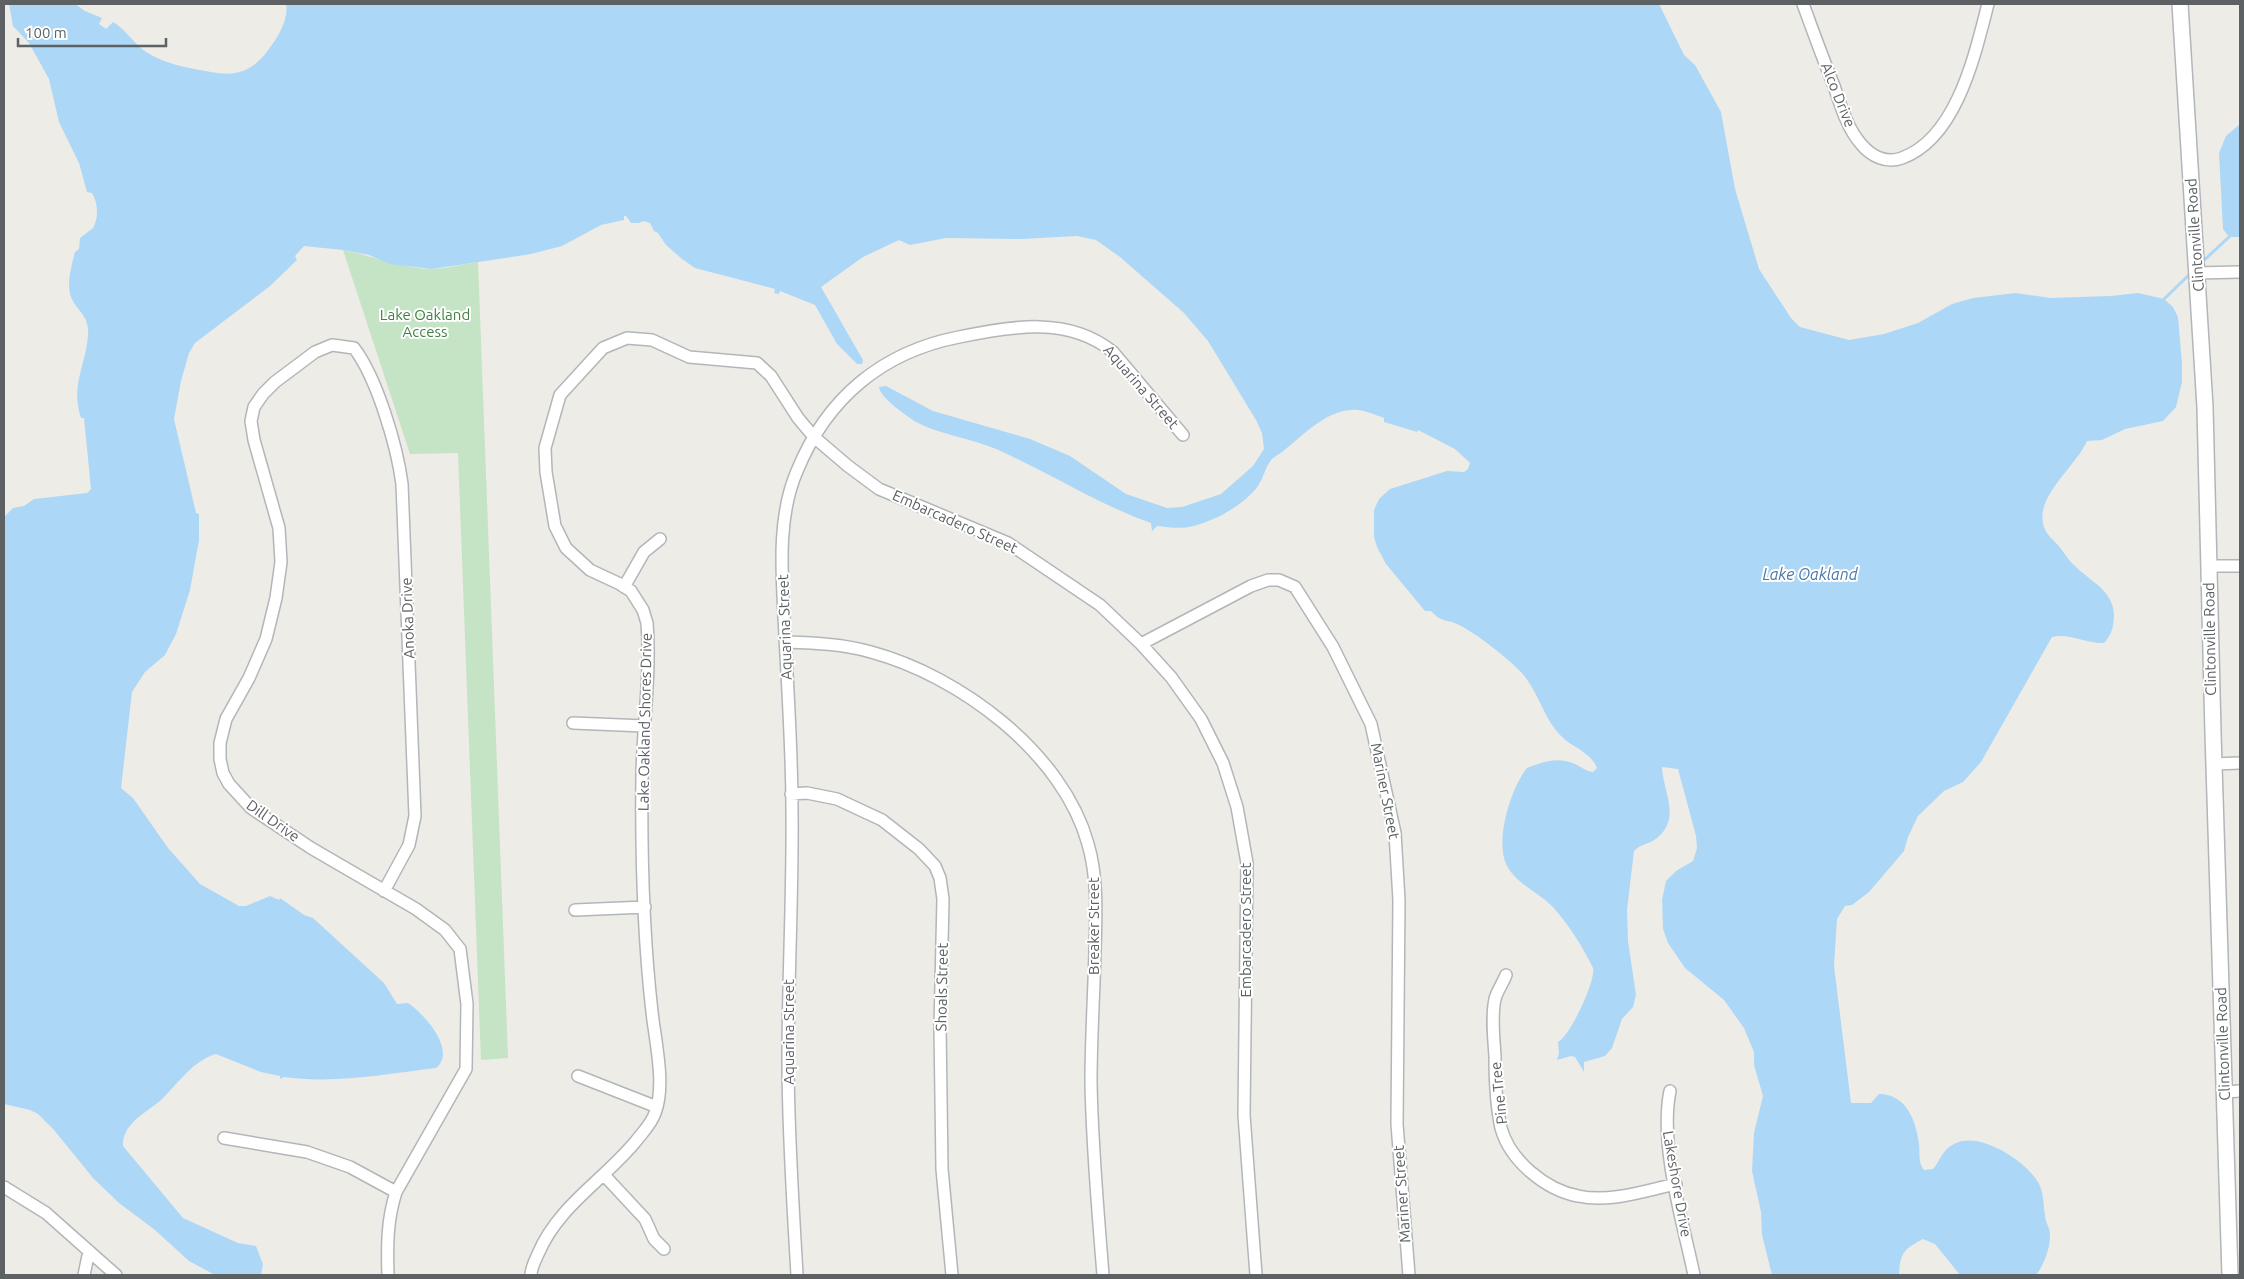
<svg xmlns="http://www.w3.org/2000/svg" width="2244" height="1279" viewBox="0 0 2244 1279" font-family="Ubuntu,sans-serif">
<rect width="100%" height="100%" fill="#eeece6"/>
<path fill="#c5e3c5" d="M 343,250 C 373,256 401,268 431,269 C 447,269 463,264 478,262 L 508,1058 L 481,1060 L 458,453 L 410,454 Z"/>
<path fill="#add7f7" d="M 9,4 L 75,4 L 85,11 L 102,18 L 99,24 L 106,29 L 113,22 C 126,29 134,45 148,53 C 163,62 178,66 195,69 C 228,76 247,79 269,49 C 278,37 289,19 286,4 L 1659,4 L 1684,55 L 1695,65 L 1721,112 L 1735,189 L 1759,269 L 1791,318 L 1800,327 L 1849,340 L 1884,334 L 1918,323 L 1952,304 L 1973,298 L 2016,293 L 2050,298 L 2111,296 L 2138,293 L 2164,299 L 2173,307 L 2178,317 L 2182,364 L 2182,382 L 2176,407 L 2163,421 L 2125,429 L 2102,440 L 2087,441 C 2076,466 2037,495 2043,523 C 2044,532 2052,539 2058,545 C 2064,552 2068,560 2075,566 C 2092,583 2115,591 2114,618 C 2113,629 2111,635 2104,643 C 2086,644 2070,633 2052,637 L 1981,762 L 1963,782 L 1944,791 L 1918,816 L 1908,837 L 1904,851 L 1869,892 L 1852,905 L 1845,906 L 1837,919 L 1834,966 L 1851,1103 L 1871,1103 L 1879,1094 C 1906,1094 1916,1120 1919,1144 C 1920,1153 1918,1163 1924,1170 L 1933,1169 C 1940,1161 1942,1150 1954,1144 C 1978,1130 2025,1160 2038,1182 C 2044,1192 2043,1204 2045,1215 C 2045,1220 2048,1225 2049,1229 C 2053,1243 2044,1265 2036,1275 L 1960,1275 L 1935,1244 L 1923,1239 C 1904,1249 1900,1253 1899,1275 L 1772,1275 L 1762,1235 L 1761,1212 L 1752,1171 L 1754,1133 L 1763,1096 L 1754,1065 L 1754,1052 L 1744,1028 L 1724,1000 L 1685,968 L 1668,943 L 1663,929 L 1662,900 L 1666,881 L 1676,871 L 1693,861 L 1697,848 L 1696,836 L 1678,769 L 1662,767 C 1663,792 1681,817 1658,837 C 1651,844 1640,844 1634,851 L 1627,910 L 1628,941 L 1636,995 L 1633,1007 L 1622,1019 L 1612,1048 L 1605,1056 L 1584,1062 L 1584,1072 L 1575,1057 L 1571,1056 L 1557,1060 L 1559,1053 L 1558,1042 C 1570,1036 1596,981 1593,968 C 1583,947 1569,925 1553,907 C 1539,893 1517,884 1507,866 C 1494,841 1511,788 1527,768 C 1543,762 1558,756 1575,764 C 1582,767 1585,771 1593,772 L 1597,768 C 1590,751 1572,748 1560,735 C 1542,716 1538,689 1519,670 C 1505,656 1478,635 1461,626 C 1447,618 1443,624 1431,611 L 1425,611 L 1386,564 L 1377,547 L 1374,537 L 1374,510 L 1379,499 L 1390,489 L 1447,471 L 1464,472 L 1468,469 L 1470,463 L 1455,449 L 1418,430 L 1417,432 L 1384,422 L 1384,418 C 1376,415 1367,411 1358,410 C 1324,407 1298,443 1272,459 C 1265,467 1264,477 1258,486 C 1244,505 1214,522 1189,527 C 1179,529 1167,527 1157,526 L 1152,531 L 1151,523 C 1097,504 1049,472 996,449 C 970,438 941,435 916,422 C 907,416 880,398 879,387 L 886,386 L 933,411 L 1030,439 L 1070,456 L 1126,494 L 1167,508 L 1182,507 L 1221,494 L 1253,466 L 1264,449 L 1262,433 L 1256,420 L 1208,341 L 1184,313 L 1120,257 L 1096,240 L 1077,236 L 1022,239 L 946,238 L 910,245 L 899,240 L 863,257 L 821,287 L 863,360 L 862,364 L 857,364 L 837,344 L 815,305 L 780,291 L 779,294 L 774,293 L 775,289 L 695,268 L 682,259 L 666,245 L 658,233 L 654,231 L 650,223 L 643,221 L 639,223 L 631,223 L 626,216 L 624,216 L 624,220 L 601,225 L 562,246 L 531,254 L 432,269 L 390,264 L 369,255 L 343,250 L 304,246 L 295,256 L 297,260 L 270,286 L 195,343 L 189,353 L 181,381 L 174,419 L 196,513 L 199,514 L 199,540 L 190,590 L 176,634 L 165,655 L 145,672 L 132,692 L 121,788 L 133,798 L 168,848 L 200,884 L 239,906 L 246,906 L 270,896 L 279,900 L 280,898 L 304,915 L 313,918 L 384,983 L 397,1004 L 408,1003 C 422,1012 458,1050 436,1068 C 386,1074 334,1084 284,1077 L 280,1079 L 280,1076 L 261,1072 L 216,1054 C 194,1060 179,1082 163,1098 C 149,1112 122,1122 123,1146 L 183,1218 L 238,1243 L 256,1246 L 263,1264 L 261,1275 L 215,1275 L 189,1261 L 155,1230 L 119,1203 L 93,1178 L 54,1130 L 38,1114 L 30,1110 L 4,1104 L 4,517 L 13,508 L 24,506 L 34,499 L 87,493 L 91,489 L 84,418 L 81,418 C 70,385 86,366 88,335 C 90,314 75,311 70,294 C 67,281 72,264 75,252 L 79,249 L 80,238 L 93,228 C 99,217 98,203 92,193 L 87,192 L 79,163 L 59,122 L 49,79 L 29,43 L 13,26 Z
M 2240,124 L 2240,237 L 2229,237 L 2223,229 L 2219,153 L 2226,136 Z"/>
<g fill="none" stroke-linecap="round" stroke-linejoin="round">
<path stroke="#add7f7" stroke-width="3" d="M 2200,264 L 2229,237
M 2164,299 L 2192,272"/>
<g stroke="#b3b6b9" stroke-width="14">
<path id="street" d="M 1803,4 C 1813,31 1823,59 1834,86 C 1841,106 1847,128 1861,144 C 1871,156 1886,164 1902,158 C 1957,138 1975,54 1988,4
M 2197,273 L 2240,272
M 2208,566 L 2240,566
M 624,587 L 644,552 L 660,539
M 786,642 C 815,643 843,644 871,652 C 960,676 1063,753 1088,844 C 1098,878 1096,915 1095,950 C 1094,994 1091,1038 1091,1082 C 1092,1146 1098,1211 1103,1275
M 1141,644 L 1251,586 L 1268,580 L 1279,580 L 1295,587 L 1333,647 L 1371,724 L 1395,833 L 1399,900 L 1397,1124 L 1409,1275
M 573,723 L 644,726
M 2213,764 L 2240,763
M 791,794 L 807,793 L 837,799 L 882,820 L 919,849 L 935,866 L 940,878 L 943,899 L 940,1027 L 942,1169 L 952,1275
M 384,891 L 409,845 L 415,816 L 402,484 C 397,446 377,378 354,348 L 332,345 L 315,352 L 275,382 L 263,394 L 254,407 L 251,421 L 254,440 L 279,528 L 281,562 L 276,598 L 266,639 L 249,678 L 226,719 L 220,743 L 220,759 L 223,773 L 229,784 L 251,808 L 311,848 L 416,909 L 445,930 L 460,949 L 467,1004 L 466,1069 L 396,1192 C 387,1220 387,1246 388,1275
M 575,910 L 645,907
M 1506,975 C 1503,983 1497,991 1495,999 C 1491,1017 1494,1039 1495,1056 C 1495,1080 1496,1105 1501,1128 C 1510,1161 1546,1190 1578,1196 C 1610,1203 1644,1191 1676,1184
M 578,1076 L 657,1107
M 1670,1091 C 1659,1145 1683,1222 1694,1275
M 2224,1092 L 2240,1091
M 224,1138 L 307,1152 L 350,1167 L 396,1192
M 604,1175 L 645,1219 L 654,1239 L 664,1249
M 4,1187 L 46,1213 L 116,1275
M 84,1275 L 89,1251
M 531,1275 C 531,1268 535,1261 538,1254 C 558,1206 604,1180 636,1141 C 643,1132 652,1123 655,1113 C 666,1086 655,1040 652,1012 C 643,933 641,853 642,774 C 643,724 651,673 647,623 L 643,610 L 631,591 L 620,584 L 590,570 L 566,548 L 555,526 L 546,472 L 545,448 L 560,395 L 603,348 L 627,338 L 652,340 L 689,357 L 757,363 L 771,376 L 798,418 L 814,437 L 848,466 L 879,489 L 1008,543 L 1100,605 L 1141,644 L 1171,677 L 1201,719 L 1223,763 L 1237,807 L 1247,863 L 1244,1115 L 1256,1275
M 797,1275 C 793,1204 788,1132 788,1060 C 788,977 793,893 792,810 C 792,752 788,694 785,637 C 783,583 775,522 797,471 C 827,398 882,352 959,337 C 1012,326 1069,316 1113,352 L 1183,435"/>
</g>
<g stroke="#b2b5b9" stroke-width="18">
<path id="secondary" d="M 2180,4 L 2205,407 L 2213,733 L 2230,1275"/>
</g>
<use href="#street" stroke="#fff" stroke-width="11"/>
<use href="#secondary" stroke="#fff" stroke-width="15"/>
</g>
<g text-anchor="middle" stroke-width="4" stroke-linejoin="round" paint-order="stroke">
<g font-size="15" fill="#5d6164" stroke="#fff">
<text transform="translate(1838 95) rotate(68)" y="5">Alco Drive</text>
<text transform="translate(2195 235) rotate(-94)" y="5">Clintonville Road</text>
<text transform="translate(1141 387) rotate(49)" y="5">Aquarina Street</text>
<text transform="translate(955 522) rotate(24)" y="5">Embarcadero Street</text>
<text transform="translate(408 618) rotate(-92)" y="5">Anoka Drive</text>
<text transform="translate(785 627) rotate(-92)" y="5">Aquarina Street</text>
<text transform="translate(2210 639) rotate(-91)" y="5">Clintonville Road</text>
<text transform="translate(645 722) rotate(-89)" y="5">Lake Oakland Shores Drive</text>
<text transform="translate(1385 791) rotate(79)" y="5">Mariner Street</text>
<text transform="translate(273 821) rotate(35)" y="5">Dill Drive</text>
<text transform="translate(1094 926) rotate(-90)" y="5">Breaker Street</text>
<text transform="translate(1246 930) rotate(-90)" y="5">Embarcadero Street</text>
<text transform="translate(942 987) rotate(-89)" y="5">Shoals Street</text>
<text transform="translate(789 1032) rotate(-90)" y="5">Aquarina Street</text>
<text transform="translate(2223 1044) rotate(-92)" y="5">Clintonville Road</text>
<text transform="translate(1499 1093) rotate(-96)" y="5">Pine Tree</text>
<text transform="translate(1677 1184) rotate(80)" y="5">Lakeshore Drive</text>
<text transform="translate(1402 1194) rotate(-94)" y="5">Mariner Street</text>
</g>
<g font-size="15" fill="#3e8341" stroke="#fff">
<text x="425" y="320">Lake Oakland<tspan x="425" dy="17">Access</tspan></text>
</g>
<g font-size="16" font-style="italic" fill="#4c78a7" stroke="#fff">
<text x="1810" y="580">Lake Oakland</text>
</g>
</g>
<rect width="2244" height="1279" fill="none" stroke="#5d6164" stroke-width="10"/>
<path d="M18 38v8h148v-8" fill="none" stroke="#5d6164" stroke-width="2.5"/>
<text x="25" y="38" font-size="15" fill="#5d6164" stroke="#ffffff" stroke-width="4" paint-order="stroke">100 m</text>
</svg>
